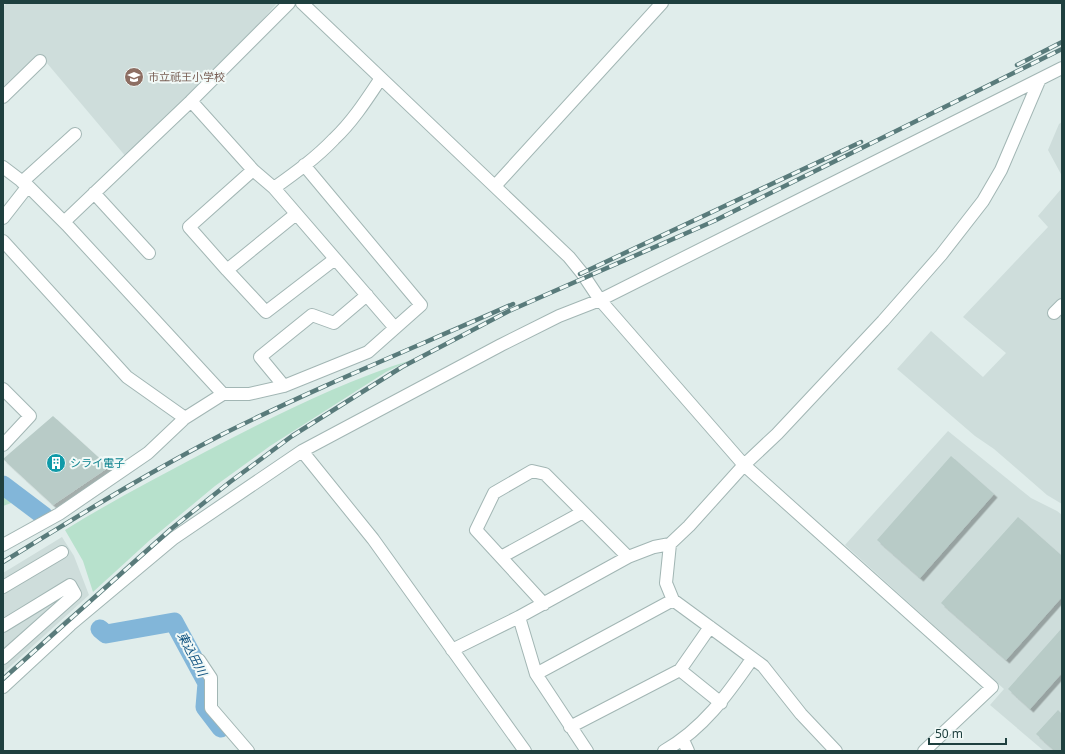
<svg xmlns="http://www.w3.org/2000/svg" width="1065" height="754" viewBox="0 0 1065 754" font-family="'Noto Sans','Noto Sans JP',sans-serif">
<defs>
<filter id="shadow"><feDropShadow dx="3.5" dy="3.5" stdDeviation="0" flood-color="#0004"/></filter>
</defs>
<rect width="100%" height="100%" fill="#e0edeb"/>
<path fill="#cedddb" d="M 7,3 L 277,3 L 234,53 L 127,158 L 46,62 L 38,55 L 3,91 L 3,7 Z
M 1062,122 L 1062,176 L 1048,150 L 1059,124 Z
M 1062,188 L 1062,504 L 1047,495 L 994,449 L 975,436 L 897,369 L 931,331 L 983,377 L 1006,353 L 963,317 L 1048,227 L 1038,216 Z
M 948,431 L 1031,498 L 1057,511 L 1062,515 L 1062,751 L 1044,751 L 990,705 L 1004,689 L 845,545 Z
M 62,537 L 74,556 L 89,595 L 3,673 L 3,573 Z"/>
<path fill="#b7e1cc" d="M 411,360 L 386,372 L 270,446 L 215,486 L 150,540 L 93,592 L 83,561 L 65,530 C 110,502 158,477 205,452 C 272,417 339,383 411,360 Z
M 3,493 L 14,502 L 3,506 Z"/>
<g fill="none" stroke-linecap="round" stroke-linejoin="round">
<path stroke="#82b6d9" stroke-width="19" d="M 3,485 L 44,516
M 100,629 L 106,634 L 174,622 L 207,683 L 205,707 L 221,728"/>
</g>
<path fill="#b8cbc7" filter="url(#shadow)" d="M 53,416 L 109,467 L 53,505 L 3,459 Z
M 951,456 L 994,494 L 920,578 L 877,540 Z
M 1018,517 L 1062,556 L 1062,597 L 1006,660 L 941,603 Z
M 1062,628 L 1062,673 L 1030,709 L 1008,689 Z
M 1058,710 L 1062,714 L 1062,751 L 1055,751 L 1036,734 Z"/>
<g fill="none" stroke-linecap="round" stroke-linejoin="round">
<g stroke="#a2b6b4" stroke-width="14">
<path id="minor" d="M 302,3 L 569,257 L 582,273 L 600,300 L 744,465 L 992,687 L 924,751
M 3,97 L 40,61
M 191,101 L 253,170 L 274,188 L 395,328
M 3,167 L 28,186 L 67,225 L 223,394 L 185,418 L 148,453 L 59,514 L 3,545
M 253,170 L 189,227 L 227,270 L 296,214
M 22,182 L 75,134
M 495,186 L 662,3
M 274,188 C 295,173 316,158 334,139 C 353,121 367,99 381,78
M 94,193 L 149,253
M 3,218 L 28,186
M 64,222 L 191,101 L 289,3
M 3,241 L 127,377 L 185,418
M 227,270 L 266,312 L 335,259
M 1054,313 L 1062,305
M 284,386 L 260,357 L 312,315 L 334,323 L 367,295
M 3,389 L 30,416 L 3,445
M 223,394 L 249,394 L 284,386 L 368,352 L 421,305 L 304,165
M 302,451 L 373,539 L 525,751
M 670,544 L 666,583 L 673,600 L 763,666 L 801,714 L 836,751
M 501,557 L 583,512
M 3,587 L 62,552
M 544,604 L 476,530 L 494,493 L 532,471 L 545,474 L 628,557
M 519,617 L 536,674 L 587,751
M 3,626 L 70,585 L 75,594 L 3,658
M 452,650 L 519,617 L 628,557 L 654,547 L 670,544 L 689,526 L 744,465 L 777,434 L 883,321 L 941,255 L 983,201 L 1001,170 L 1039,81
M 199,660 L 211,678 L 211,708 L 248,751
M 680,670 L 721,703
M 536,674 L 673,600
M 3,687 L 70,625 L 174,538 L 302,451 L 501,345 L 559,316 L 600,300 L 1062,68
M 570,727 L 680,670 L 710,627
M 683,740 L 688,751
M 664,751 C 703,729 727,695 752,659"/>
</g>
<use href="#minor" stroke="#fff" stroke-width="12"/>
<g stroke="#597b7b" stroke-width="4.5">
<path id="rail" d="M 1017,65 L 1062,42
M 580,274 L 861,142
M 3,562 C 75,518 147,473 223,434 C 317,387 416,347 513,304
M 3,679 L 171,529 L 230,482 L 292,436 L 402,367 L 509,311 L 714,221 L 1062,49"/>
</g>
<use href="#rail" stroke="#f1f9f7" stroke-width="3" stroke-dasharray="9" stroke-linecap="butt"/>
</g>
<defs>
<g id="school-disc" transform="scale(1)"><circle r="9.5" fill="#8d6e63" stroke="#f1f9f7"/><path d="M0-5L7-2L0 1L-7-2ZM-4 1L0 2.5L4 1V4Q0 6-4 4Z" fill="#fff"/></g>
<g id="building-disc" transform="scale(1)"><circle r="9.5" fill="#0f9aa8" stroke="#f1f9f7"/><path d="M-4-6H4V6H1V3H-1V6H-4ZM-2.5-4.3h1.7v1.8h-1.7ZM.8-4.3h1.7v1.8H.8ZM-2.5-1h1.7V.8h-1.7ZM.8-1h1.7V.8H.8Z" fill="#fff"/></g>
</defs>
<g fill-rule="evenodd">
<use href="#school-disc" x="134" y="77"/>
<use href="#building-disc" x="56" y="463"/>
</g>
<g text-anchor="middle" stroke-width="4" stroke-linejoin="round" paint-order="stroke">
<g font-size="11" fill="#785e54" stroke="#f1f9f7" text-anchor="start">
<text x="148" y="81">市立祇王小学校</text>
</g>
<g font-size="11" fill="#0d838f" stroke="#f1f9f7" text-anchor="start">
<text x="70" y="467">シライ電子</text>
</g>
<g font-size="12" font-style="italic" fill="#125482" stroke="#f1f9f7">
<text transform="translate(192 654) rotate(62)" y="4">東込田川</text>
</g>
</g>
<rect width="1065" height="754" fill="none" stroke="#1f403f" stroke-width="8"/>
<path d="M929 738v6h77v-6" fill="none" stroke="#1f403f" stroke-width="2"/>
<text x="935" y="738" font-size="12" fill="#1f403f" stroke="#f1f9f7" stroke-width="3" paint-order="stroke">50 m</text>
</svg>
